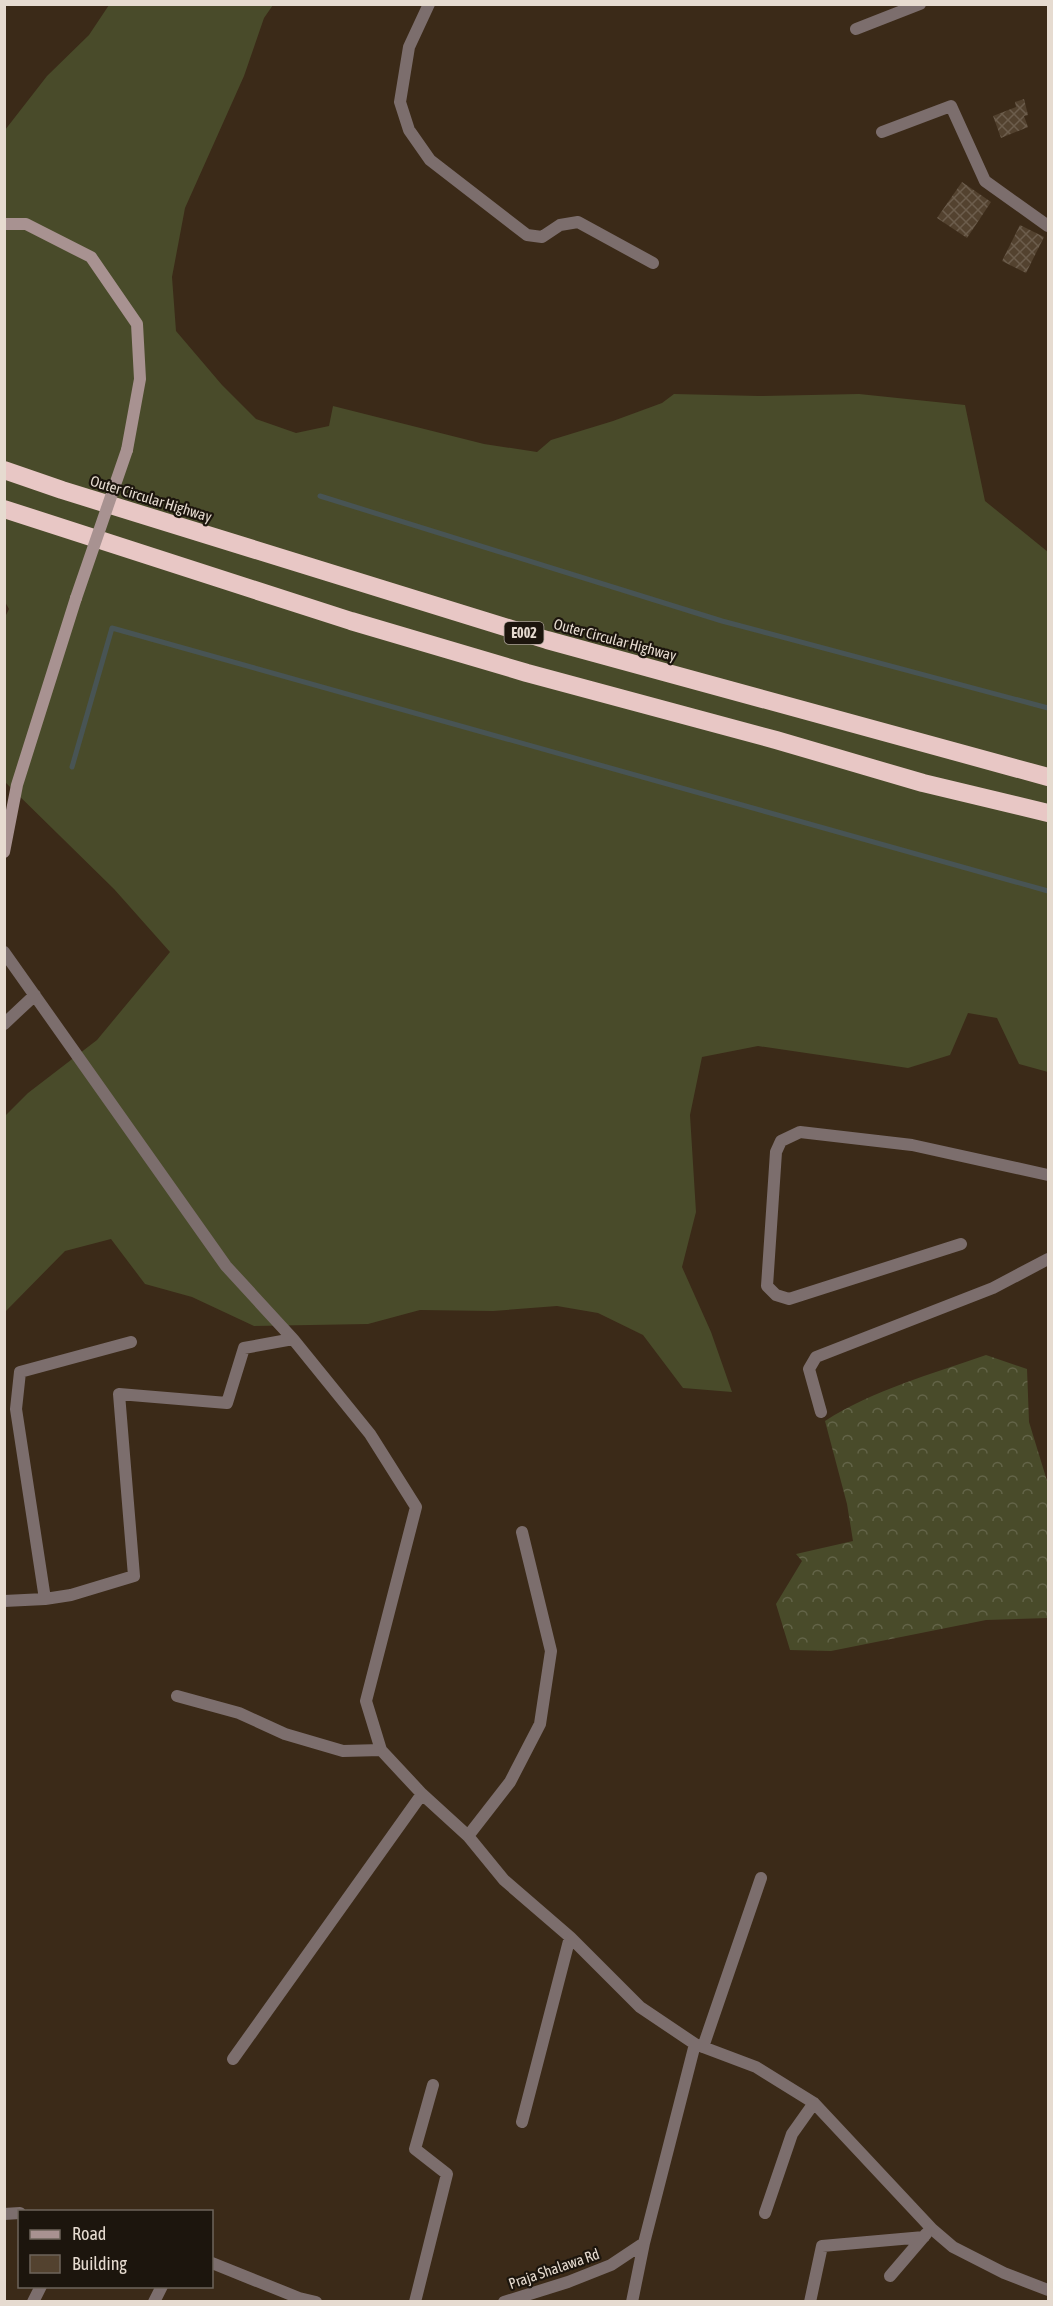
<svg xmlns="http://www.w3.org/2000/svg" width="1053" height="2306" viewBox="0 0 1053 2306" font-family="'Asap Condensed',sans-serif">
<defs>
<pattern id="forest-crowns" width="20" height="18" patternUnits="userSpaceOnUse" patternTransform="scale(1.5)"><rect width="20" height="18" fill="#494b2a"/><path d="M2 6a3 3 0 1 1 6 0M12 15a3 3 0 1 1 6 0" fill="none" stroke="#636448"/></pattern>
<pattern id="building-cross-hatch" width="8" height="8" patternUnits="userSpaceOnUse" patternTransform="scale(1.5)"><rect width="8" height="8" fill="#53422f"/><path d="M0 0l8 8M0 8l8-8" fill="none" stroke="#6c5d4c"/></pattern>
</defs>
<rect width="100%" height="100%" fill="#3b2a18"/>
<path fill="#494b2a" d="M 109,5 L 273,5 L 264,18 L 244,76 L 185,208 L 172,277 L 176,331 L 222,385 L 256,419 L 296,433 L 329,426 L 333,406 L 484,444 L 537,452 L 551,440 L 613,421 L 662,403 L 674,394 L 759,396 L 859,394 L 965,405 L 985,501 L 1048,552 L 1048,1072 L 1019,1064 L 997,1018 L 968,1013 L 950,1055 L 908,1068 L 758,1046 L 702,1057 L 690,1115 L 696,1212 L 682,1267 L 711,1332 L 732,1392 L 683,1388 L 643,1335 L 598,1313 L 557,1306 L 493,1311 L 420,1310 L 368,1324 L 254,1326 L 192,1297 L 145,1284 L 111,1239 L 65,1251 L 5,1312 L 4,1117 L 28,1093 L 97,1040 L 170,952 L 114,889 L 5,782 L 4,619 L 9,609 L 4,600 L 5,130 L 47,76 L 89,35 Z"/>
<path fill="url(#forest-crowns)" d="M 986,1355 L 1027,1369 L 1029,1422 L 1048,1484 L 1048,1618 L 986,1620 L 831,1651 L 790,1650 L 776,1604 L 802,1561 L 796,1554 L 853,1541 L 847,1504 L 825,1421 C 873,1390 932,1374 986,1355 Z"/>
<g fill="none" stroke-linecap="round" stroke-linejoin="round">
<path stroke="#485454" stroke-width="5" d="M 320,496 L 722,621 L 1048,708
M 72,767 L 112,628 L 1048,891"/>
</g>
<path fill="url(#building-cross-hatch)" d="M 1024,99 L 1028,115 L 1024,116 L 1028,127 L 1001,138 L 993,116 L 1016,107 L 1015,102 Z
M 962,182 L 991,202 L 967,238 L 937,218 Z
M 1020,225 L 1044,237 L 1026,273 L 1002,261 Z"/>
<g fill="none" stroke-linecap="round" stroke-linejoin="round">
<path stroke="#7c6e6d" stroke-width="12" d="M 429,4 L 409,47 L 400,102 L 409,130 L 430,160 L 527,235 L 542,237 L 560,225 L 578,222 L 653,263
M 856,29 L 920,4
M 882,132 L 951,106 L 985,181 L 1048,226
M 4,952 L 226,1266 L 293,1339 L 370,1434 L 416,1507 L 366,1701 L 381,1750 L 422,1794 L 468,1836 L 504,1880 L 570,1937 L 640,2007 L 695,2044 L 756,2067 L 814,2103 L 932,2229 L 953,2247 L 1004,2273 L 1048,2290
M 4,1024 L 35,995
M 961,1244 L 789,1299 L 776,1295 L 767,1286 L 776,1152 L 781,1141 L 800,1132 L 912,1145 L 1048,1175
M 821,1412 L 809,1369 L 816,1357 L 993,1288 L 1048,1259
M 45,1599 L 16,1409 L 20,1372 L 131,1342
M 4,1601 L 45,1599 L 71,1595 L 134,1576 L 119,1394 L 227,1403 L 244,1348 L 293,1339
M 177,1696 L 239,1713 L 285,1734 L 343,1751 L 381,1750
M 468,1836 L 510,1782 L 540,1724 L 551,1651 L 522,1532
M 703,2047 L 761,1878
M 233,2059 L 422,1794
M 522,2122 L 570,1937
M 765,2213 L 792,2134 L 814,2103
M 4,2214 L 20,2213
M 212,2263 L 299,2298 L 316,2302
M 890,2276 L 926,2234
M 33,2302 L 41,2286
M 154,2302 L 162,2286
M 415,2302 L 447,2174 L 415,2149 L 433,2085
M 504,2302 L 568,2282 L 611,2265 L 644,2243
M 632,2302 L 644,2243 L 695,2044
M 810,2302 L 822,2246 L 924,2237"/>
<path stroke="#a89291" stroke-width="12" d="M 4,224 L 26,224 L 91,257 L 137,324 L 140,379 L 127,450
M 4,852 L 17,785 L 76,598"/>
<path stroke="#e8c7c5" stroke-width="18" d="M 4,470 L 62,490 L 547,640 L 1048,777
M 4,509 L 351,621 L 527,673 L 776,740 L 923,783 L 1048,813"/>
<path stroke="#a89291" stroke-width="12" d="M 76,598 L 127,450"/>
</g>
<g text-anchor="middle" stroke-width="4.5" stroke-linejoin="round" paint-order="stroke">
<rect fill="#1c150d" stroke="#a9a096" stroke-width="1.5" x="504.5" y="622" width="39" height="22" rx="4.5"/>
<g font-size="14" font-weight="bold" fill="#e6dbd0">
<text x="524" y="638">E002</text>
</g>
<g font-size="15" fill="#e6dbd0" stroke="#1c150d">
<text transform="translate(151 499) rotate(17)" y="5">Outer Circular Highway</text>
<text transform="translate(615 640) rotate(15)" y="5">Outer Circular Highway</text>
<text transform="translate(554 2269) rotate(-19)" y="5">Praja Shalawa Rd</text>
</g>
</g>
<rect width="1053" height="2306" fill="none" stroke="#e6dbd0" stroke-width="12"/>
<rect x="18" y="2210" width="195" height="78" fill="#1c150d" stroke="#6d645b" stroke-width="1.5"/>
<rect x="30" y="2230" width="30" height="9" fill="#a89291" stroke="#6d645b" stroke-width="1.5"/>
<text x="72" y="2240" font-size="18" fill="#e6dbd0">Road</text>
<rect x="30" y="2255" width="30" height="18" fill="#53422f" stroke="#6d645b" stroke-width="1.5"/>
<text x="72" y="2270" font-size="18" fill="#e6dbd0">Building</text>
</svg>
